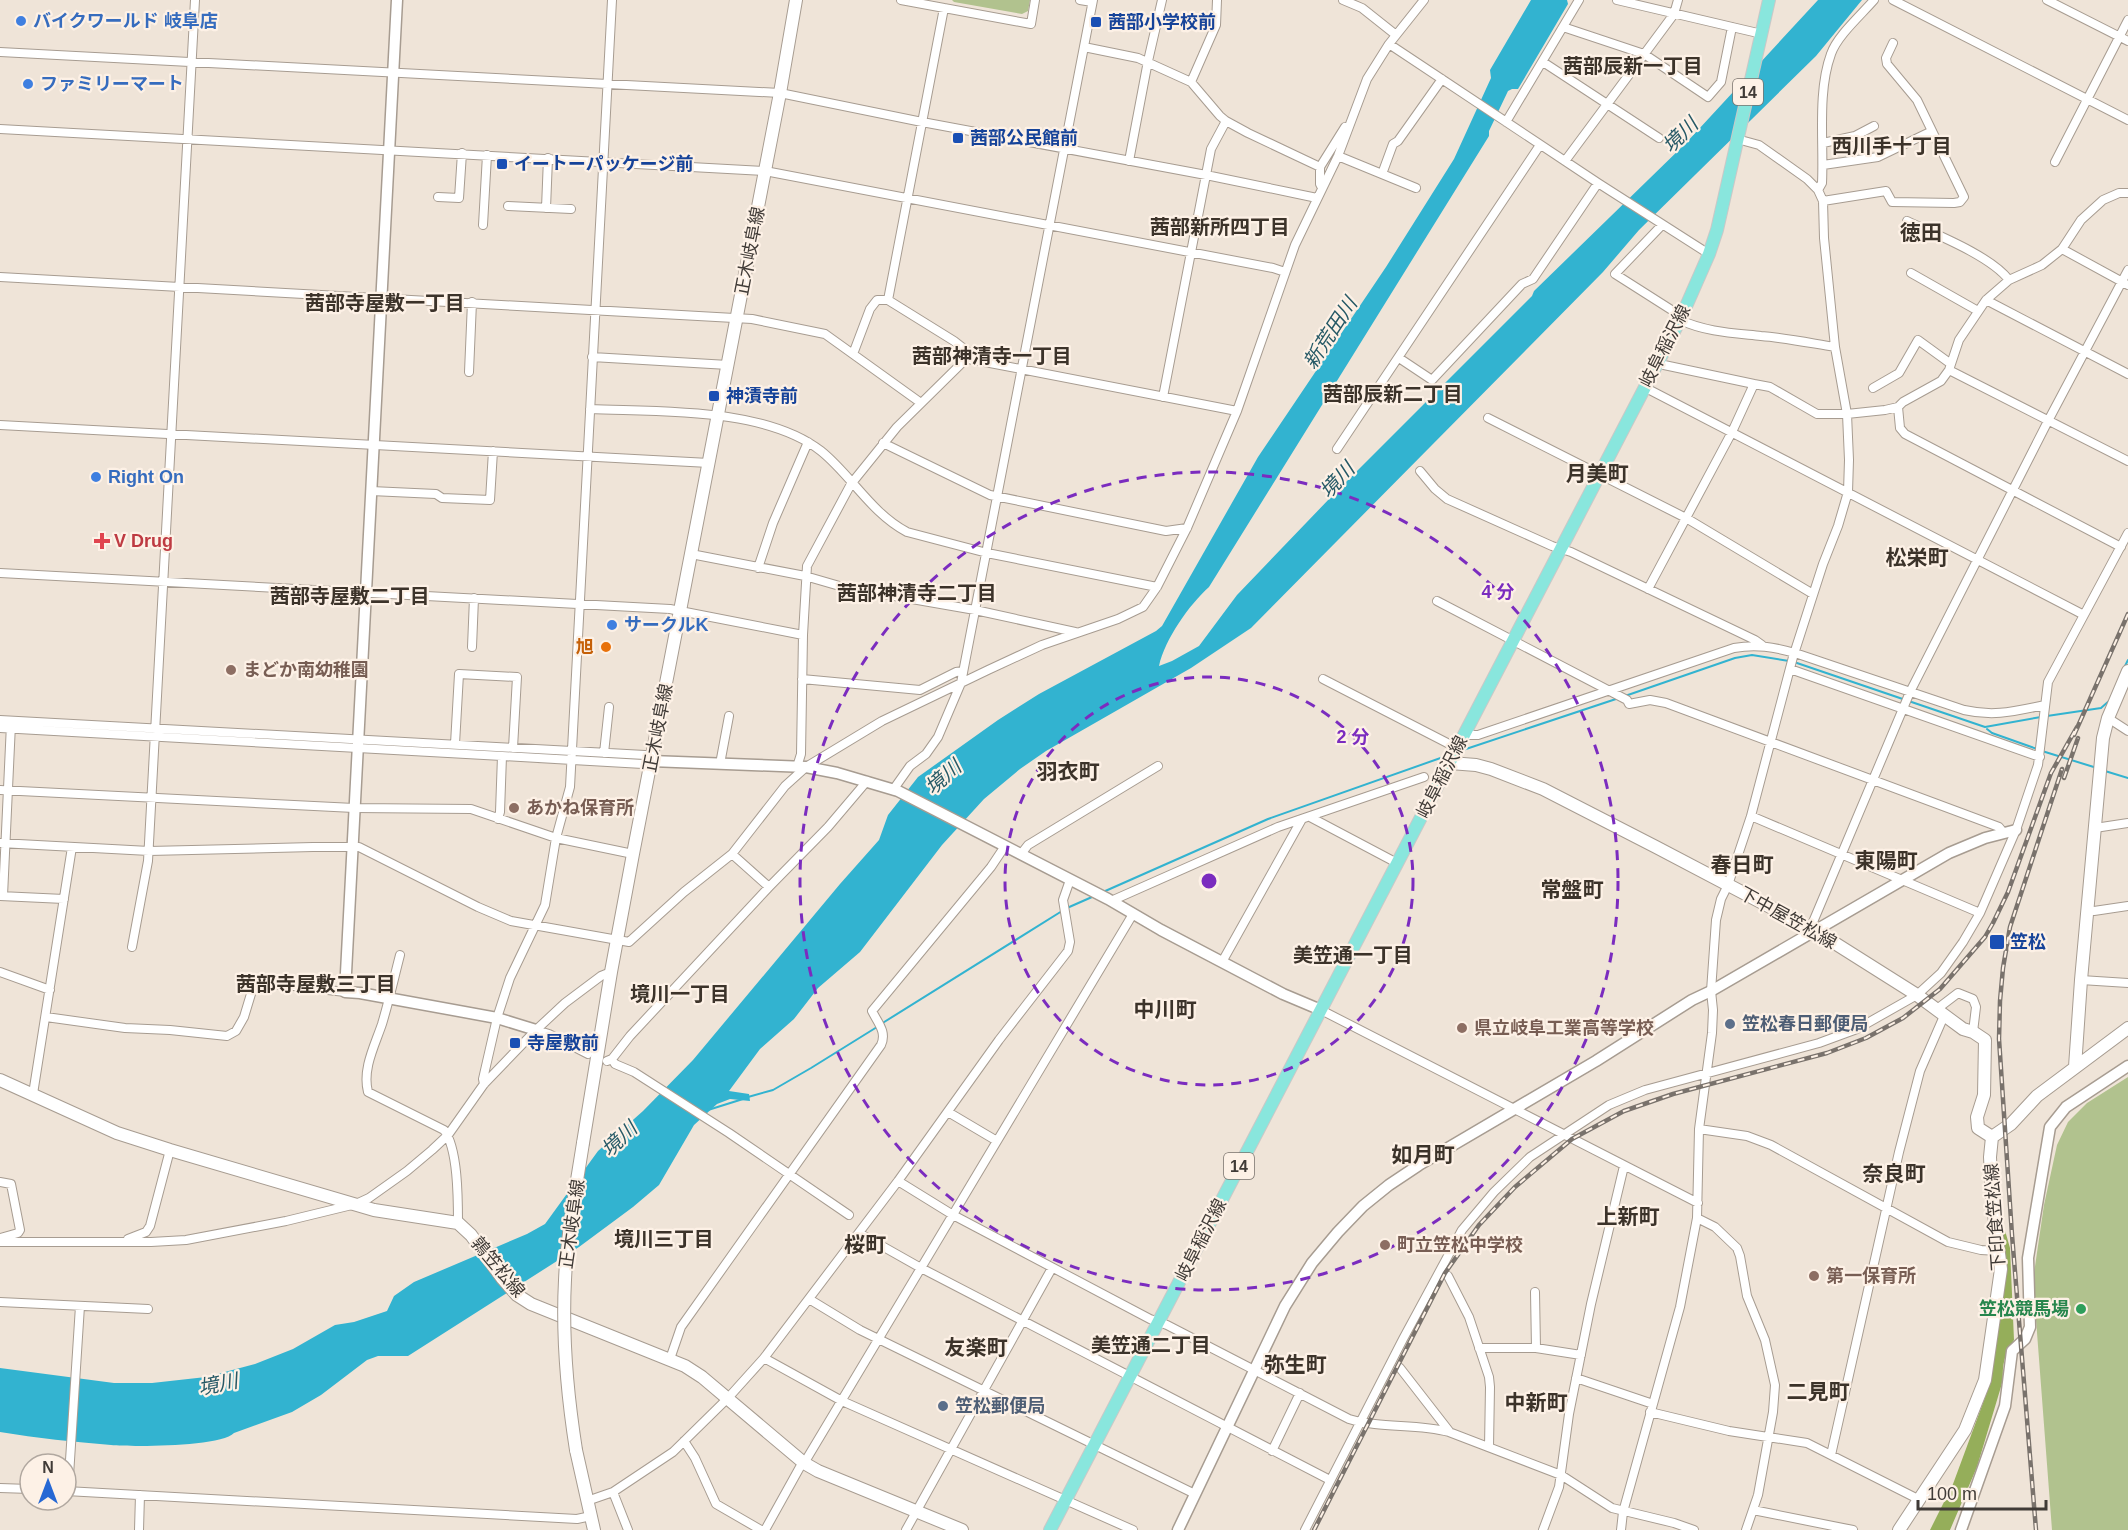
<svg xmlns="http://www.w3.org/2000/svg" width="2128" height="1530" viewBox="0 0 2128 1530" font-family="Arial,'Noto Sans JP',sans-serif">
<rect width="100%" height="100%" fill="#efe4d8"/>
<path fill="#b1c28e" d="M 952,0 L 1030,0 L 1028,11 L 1022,14 L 954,2 Z
M 2128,1077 L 2128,1530 L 2052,1530 L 2033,1280 L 2044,1205 L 2057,1145 L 2068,1122 L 2087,1103 Z"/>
<path fill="#95ae5a" d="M 2000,1213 L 2010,1248 L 2014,1340 C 2005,1353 2002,1364 2003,1380 L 1977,1467 L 1950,1530 L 1930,1530 L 1953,1484 L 1990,1384 L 2005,1270 Z"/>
<path fill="#32b3d0" d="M 1531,0 L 1567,0 L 1568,4 L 1518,89 L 1512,89 L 1508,91 L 1489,131 L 1489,136 L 1209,587 C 1189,605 1165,639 1159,666 L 1172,661 L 1199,646 L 1237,595 L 1330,498 L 1532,296 L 1534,291 L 1686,143 L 1818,0 L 1862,0 L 1816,56 L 1639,230 L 1603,272 L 1251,628 L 1191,668 L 1046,751 L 1020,769 L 984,799 L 942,845 L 860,952 L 818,988 L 794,1019 L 760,1049 L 729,1091 L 749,1094 L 750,1101 L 730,1099 L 717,1104 L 694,1125 L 659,1185 L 633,1207 L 579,1247 L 408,1356 L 378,1356 L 367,1360 L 321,1395 L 292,1412 L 234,1433 C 221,1447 131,1447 111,1445 C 74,1442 37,1438 0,1432 L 0,1368 L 114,1383 L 152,1383 L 206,1377 L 255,1364 L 293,1349 L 335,1325 L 354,1322 L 387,1311 L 394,1296 L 414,1282 L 527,1234 L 545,1224 L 598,1151 L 643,1111 L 693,1060 L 840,884 L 879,840 L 888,815 L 918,777 L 998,720 L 1039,694 L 1156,631 L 1162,626 L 1258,457 L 1386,267 L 1454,159 L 1491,78 L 1490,70 Z"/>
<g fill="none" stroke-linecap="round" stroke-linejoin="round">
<path stroke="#32b3d0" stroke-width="2" d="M 1794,662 L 1985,727 L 2041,717
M 2124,668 L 2128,660
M 1625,696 L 1735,658 L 1752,655 L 1789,661
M 2047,716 L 2101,708 L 2109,701
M 1987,729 L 1992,733 L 2037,749
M 1460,751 L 1616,699
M 2042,751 L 2097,768
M 2105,771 L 2128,778
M 1103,892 L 1268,819 L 1449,755
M 1067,908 L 1092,897
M 881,1024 L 1062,911
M 748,1097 L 773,1090 L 811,1068 L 877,1027
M 708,1110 L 743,1099"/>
<g stroke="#a79c91" stroke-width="10">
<path id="minor" d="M 901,0 L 1031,24 L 1035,0
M 1080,0 L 1092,2
M 1343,0 L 1362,8 L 1396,35
M 1617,0 L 1762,34
M 1893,0 L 2128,120
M 2047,0 L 2128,41
M 1563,27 L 1644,54 L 1708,97 L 1721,82 L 1732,27
M 1389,44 L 1598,183 L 1709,254
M 1084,47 L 1138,58 L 1191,82 L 1220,116 L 1226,121 L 1248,133 L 1320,167
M 0,52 L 780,93 L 922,122 L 1206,175 L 1317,198
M 1543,62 L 1659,138
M 1191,82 L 1216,25 L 1217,0
M 1506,122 L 1579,0
M 0,129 L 765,171 L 1273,268 L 1285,272
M 1823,143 L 1855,136 L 1874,126
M 1338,156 L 1416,188
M 1129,161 L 1148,61 L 1162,0
M 1565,161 L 1674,14 L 1678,0
M 2055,162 L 2128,20
M 1823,165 L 1878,157 L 1932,131
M 1382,174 L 1393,144 L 1398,141 L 1442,79
M 1322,188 L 1320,184 L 1320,167 L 1345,127
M 1818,190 L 1822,183 C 1824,143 1817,92 1831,54 C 1837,36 1861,15 1874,0
M 438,197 L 459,198 L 462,153
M 1823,201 L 1886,191 L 1892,202 L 1954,203 L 1960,202 L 1964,197 L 1917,100 L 1887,64 L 1886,58 L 1893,43
M 508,206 L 571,209
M 546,208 L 548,158
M 1907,221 C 1935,234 1991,256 2009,280
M 483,225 L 487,155
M 1662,225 L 1615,274 L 1681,316
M 2062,249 L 2128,285
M 1911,273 L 1978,311
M 0,277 L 752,319 L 825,334 L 921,403
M 888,300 L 944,8
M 1986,300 L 2128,374
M 1680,320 C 1706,332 1733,333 1761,336 C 1786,338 1810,343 1835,347
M 853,354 L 870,309 L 877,300 L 888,300 L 954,341 L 968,352 L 969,359 L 1237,411
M 592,357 L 728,365
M 1399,358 L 1432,380 L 1522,284 L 1533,279 L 1598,183
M 1949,370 L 2128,461
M 469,372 L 472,302
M 1754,384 L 1770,387 L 1817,414 L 1847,414 L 1885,410 L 1898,407 L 1903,402 L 1941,381 L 1949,370 L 1959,340 L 1986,300 L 2009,280 L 2042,265 L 2062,249 L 2081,220 L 2103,200 L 2119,193 L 2128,193
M 1644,387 L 2084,615
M 1873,388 L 1899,373 L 1918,340 L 1951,364
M 1163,397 L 1211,149 L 1226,121
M 1898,407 L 1900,428 L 1905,434 L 2121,547
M 590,409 C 658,412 765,407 821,451 C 851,475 871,513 907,532 L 987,553 L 1157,587
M 1488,418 L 1686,518 L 1813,594
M 0,425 L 709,463
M 883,443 L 990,495 L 1166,531 L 1187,528
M 1337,449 L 1540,145
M 1420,471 L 1435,489 L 1447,499 L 1552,546 L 1571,552 L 1755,640 L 1762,645
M 371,491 L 436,494 L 442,498 L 490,500 L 493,451
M 691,554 L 805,576 L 843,587 L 975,610 L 1075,632
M 758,568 L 773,523 L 808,442
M 0,573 L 670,609 L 803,635
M 1648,589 L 1732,432 L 1754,384 L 1664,365 L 1657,362
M 1437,601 L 1627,700 L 1629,704 L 1650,700 L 1666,703 L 1999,827 L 2003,832
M 472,647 L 474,598
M 1790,669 L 2040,757
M 802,679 L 920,690 L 956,672 L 963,671
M 1323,679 L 1457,748
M 2108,718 L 2128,731
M 0,720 L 645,755 L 651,761 L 643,764 L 502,756 L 500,812 L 498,819
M 0,728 L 502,756
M 1464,735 L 1478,735 L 1734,648 C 1756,644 1774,647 1795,653 L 1964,710 C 1995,717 2015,711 2045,705
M 455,744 L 459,674 L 517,677 L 513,748
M 604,753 L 609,707
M 720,764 L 729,716
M 797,767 L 801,754 L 803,635 L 807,566 L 851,484 L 897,427 L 964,361 L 969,359
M 0,790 L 354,808 L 471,809 L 556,838 L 633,854
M 893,790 L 910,766 L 926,754 L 938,737 L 961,683 L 1093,0
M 1751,816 L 1980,913
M 1310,817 L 1397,863
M 2095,828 L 2128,823
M 0,843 L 149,851 L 313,847 L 359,847 L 478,907 L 511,921 L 629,942 L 684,892 L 732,854 L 785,786 L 806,767 L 882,721 L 988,670 L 1042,645 L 1118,619 L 1143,607 L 1157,587 L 1187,528 L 1237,411 L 1295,245 L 1338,156 L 1367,79 L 1389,44 L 1424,0
M 732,854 L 769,887
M 1021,854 L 1028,845 L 1158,766
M 0,896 L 64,899
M 3,896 L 11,724
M 1111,901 L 1278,827 L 1424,777
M 2087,910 L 2094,911 L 2128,906
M 1814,930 L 1813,922 L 1910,692 L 2048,421 L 2128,270
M 132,947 L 148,861 L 195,0
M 400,955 C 394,978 389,1001 382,1024 C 375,1045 362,1069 368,1092 L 444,1130 C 458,1148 458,1199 458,1223
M 1222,962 L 1302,819
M 0,972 L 50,990
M 2081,980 L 2128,983
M 1937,1009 L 1958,993 L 1973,999 L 1976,1007 L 1973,1032
M 1321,1010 L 1698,1203
M 46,1017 L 125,1028 L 170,1030 L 227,1036 L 236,1031 L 244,1017 L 254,984 L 285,985 L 345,992
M 536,1030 L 549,1034 L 588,1054
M 612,1059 L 615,1064 L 634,1072 L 729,1133 L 849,1215
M 607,1061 L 612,1059 L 630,1036 L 769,887 L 828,827 L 867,781
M 484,1084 L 483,1079 L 497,1018 L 510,978 L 545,905 L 556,838 L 570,787 L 612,0
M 33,1094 L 72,847
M 948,1112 L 997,1141
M 1699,1129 L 1747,1136 L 1771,1145 L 1948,1242 L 1981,1250 L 1998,1251
M 898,1181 L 953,1215 L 1150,1319 L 1167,1325 L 1349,1419 C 1382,1429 1416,1423 1449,1432 L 1561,1475 L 1612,1508 L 1674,1523 L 1694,1530
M 0,1182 L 11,1184 L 20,1230 L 18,1233 L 1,1238
M 1697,1218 L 1715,1227 L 1737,1248 L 1740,1256 L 1747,1296 L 1765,1340 L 1775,1385 L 1773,1412 L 1758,1495 L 1746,1530
M 859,1233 L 921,1268 L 1330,1480
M 128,1239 L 146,1232 L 150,1226 L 170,1150
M 0,1242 L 151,1242 L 186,1240 L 286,1221 L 356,1204 L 369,1198 L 407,1171 L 432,1150 L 448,1135 L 484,1084 L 536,1030 L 565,1003 L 601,976 L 611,972
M 1448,1276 L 1469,1317 L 1489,1377 L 1490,1387 L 1489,1447
M 1535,1292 L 1536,1348
M 809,1299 L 860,1330 L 1195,1494
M 0,1302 L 148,1309
M 1479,1348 L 1536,1348 L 1581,1355
M 764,1358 L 842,1401 L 1133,1530
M 670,1359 L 681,1327 L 881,1045 C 887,1032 878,1023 872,1011 L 991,867 L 1005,846
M 1400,1368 L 1449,1431
M 1576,1378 L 1653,1404
M 1650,1412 L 1729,1431 L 1807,1443 L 1918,1499
M 684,1441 L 695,1458 L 716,1504 L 761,1530
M 1272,1451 L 1300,1393
M 1831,1455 L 1899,1152 L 1920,1071 L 1944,1016
M 0,1488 L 30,1489
M 66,1491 L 577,1519 L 591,1516
M 68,1491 L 80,1306
M 613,1492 L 628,1530
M 587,1501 L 613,1492 L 673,1452 L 728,1398 L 764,1358 L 898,1181 L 999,1040 L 1068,951 L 1070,942 L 1063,900 L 1070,880
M 1753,1510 L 1853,1530
M 139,1530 L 140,1495
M 765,1530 L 800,1467 L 806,1460 L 1133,914
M 906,1530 L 1052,1268
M 1305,1530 L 1403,1339 L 1462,1230 L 1494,1192 L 1530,1157 L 1609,1105 L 1645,1090 L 1819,1043 L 1857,1029 L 1917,995 L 1941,973 L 1963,942 L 1980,913 L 2016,830 L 2038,765 L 2048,682 L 2128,533
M 1543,1530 L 1559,1487 L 1569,1414 L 1591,1304 L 1624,1166
M 1621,1530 L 1623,1512 L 1680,1307 L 1697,1218 L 1699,1129 L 1712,1033 L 1713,1010 L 1711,991 L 1716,920 L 1721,899 L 1728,885 L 1751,816 L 1793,657 L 1823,564 L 1838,526 L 1848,492 L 1849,460 L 1847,414 L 1835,347 L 1824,238 L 1823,201 L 1818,190 L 1807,179 L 1759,145 L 1737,139"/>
</g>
<g stroke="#a79c91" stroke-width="13">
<path id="tertiary" d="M 397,0 L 345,992 L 360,993 L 497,1018 L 536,1030
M 651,761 L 806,767 L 837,773 L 898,791 L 1108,899 L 1161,930 L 1283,994 L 1321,1010
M 1178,1530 L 1285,1306 L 1312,1263 L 1338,1232 L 1363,1206 L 1389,1185 L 1419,1165 L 1596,1061 L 1692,1000 L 1711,991 L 1949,853 L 1985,838 L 2016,830
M 1961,1530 L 2005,1406 L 2012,1351 L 2025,1339 L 2030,1327 L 2028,1258 L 2050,1127 L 2066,1107 L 2128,1066"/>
</g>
<g stroke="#a79c91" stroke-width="14">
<path id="secondary" d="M 1450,763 L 1476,765 L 1491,769 L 1543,789 L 1656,847 L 1814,930 L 1917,995 L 1963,1029 L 1973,1032 L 1985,1040 L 1984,1095 L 1977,1117 L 1978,1128 L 1992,1137
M 2075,1067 L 2081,980 L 2103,738 L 2108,718 L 2128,671
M 0,1080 L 117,1133 L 170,1150 L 374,1210 L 458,1223 L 471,1235 L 502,1278 L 517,1295 L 531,1304 L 685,1366 L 702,1377 L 804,1463 L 818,1471 L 962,1530
M 583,1143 L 611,972 L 633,854 L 780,93 L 796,0
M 576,1450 L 594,1530
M 1899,1530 L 1965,1430 L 1985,1380 L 2001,1269 L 1992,1199 L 1990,1157 L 1992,1137 L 2011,1124 L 2037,1096 L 2128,1028"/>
</g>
<g stroke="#cac8c7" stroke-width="14">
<path id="primary" d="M 1050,1530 L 1680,320 L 1709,254 L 1717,230 L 1769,0"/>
</g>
<use href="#minor" stroke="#fff" stroke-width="8"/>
<use href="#tertiary" stroke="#fff" stroke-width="10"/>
<use href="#secondary" stroke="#fff" stroke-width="12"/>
<use href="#primary" stroke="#89e6dd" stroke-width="12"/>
<g stroke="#79726c" stroke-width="4.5">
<path id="rail" d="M 2074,735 L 2128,614
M 2064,778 L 2078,738
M 1314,1530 L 1445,1273 L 1479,1225 L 1515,1187 L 1572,1139 L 1624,1111 L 1673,1094 L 1827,1053 L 1866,1038 L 1903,1018 L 1940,989 L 1985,937 L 1993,923 L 2008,892 L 2051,773 L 2077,727
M 2036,1530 L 2012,1235 L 1999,1039 L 2000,1001 L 2003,968 L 2010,927 L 2062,769"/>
</g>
<use href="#rail" stroke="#fdf1e6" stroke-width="2" stroke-dasharray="7" stroke-linecap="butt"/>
<g stroke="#a79c91" stroke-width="14" stroke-linecap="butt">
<path id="secondary-bridge" d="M 576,1450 C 567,1393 562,1337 565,1280 C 567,1234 576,1188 583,1143"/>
</g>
<use href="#secondary-bridge" stroke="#fff" stroke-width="12"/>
</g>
<g fill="none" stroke="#7b2cbf" stroke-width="3" stroke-dasharray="10 8">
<circle cx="1209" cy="881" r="204"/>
<circle cx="1209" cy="881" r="409"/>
</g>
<g fill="#3f7fe0" stroke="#fdf1e6" stroke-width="2">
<circle cx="21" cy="21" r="6"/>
<circle cx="28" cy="84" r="6"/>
<circle cx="96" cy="477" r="6"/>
<circle cx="612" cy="625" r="6"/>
</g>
<g fill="#1a4fb4" stroke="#fdf1e6" stroke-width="2">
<rect x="1090" y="16" width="12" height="12" rx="3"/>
<rect x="952" y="132" width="12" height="12" rx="3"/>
<rect x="496" y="158" width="12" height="12" rx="3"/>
<rect x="708" y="390" width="12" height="12" rx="3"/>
<rect x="1989" y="934" width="16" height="16" rx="3"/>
<rect x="509" y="1037" width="12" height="12" rx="3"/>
</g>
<path fill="#e0444e" stroke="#fdf1e6" stroke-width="2" d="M99 532h6v6h6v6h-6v6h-6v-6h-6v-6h6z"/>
<circle fill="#e8710a" stroke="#fdf1e6" stroke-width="2" cx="606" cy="647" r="6"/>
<g fill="#8d6e63" stroke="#fdf1e6" stroke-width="2">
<circle cx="231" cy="670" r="6"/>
<circle cx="514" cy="808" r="6"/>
<circle cx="1462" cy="1028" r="6"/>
<circle cx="1385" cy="1245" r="6"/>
<circle cx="1814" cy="1276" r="6"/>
</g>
<g fill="#5c6f8a" stroke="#fdf1e6" stroke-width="2">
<circle cx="1730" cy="1024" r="6"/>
<circle cx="943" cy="1406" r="6"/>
</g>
<circle fill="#2e9e5b" stroke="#fdf1e6" stroke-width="2" cx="2081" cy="1309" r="6"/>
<g text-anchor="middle" stroke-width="4.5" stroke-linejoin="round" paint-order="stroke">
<g fill="#fdf1e6" stroke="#79726c" stroke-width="1.5">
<rect x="1733" y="79" width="30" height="26" rx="4.5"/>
<rect x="1224" y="1153" width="30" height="26" rx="4.5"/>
</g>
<g font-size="16" font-weight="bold" fill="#403b37">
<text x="1748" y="98">14</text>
<text x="1239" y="1172">14</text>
</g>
<g font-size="18" font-weight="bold" fill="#366cbe" stroke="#fdf1e6" text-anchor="start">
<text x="33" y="27">バイクワールド 岐阜店</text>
<text x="40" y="90">ファミリーマート</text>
<text x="108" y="483">Right On</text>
<text x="624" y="631">サークルK</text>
</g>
<g font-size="18" font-weight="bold" fill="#164399" stroke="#fdf1e6" text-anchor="start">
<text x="1108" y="28">茜部小学校前</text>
<text x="970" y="144">茜部公民館前</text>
<text x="514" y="170">イートーパッケージ前</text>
<text x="726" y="402">神漬寺前</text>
<text x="2010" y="948">笠松</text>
<text x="527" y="1049">寺屋敷前</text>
</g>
<g font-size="18" fill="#403b37" stroke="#fdf1e6">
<text transform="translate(750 251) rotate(-79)" y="6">正木岐阜線</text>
<text transform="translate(1665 346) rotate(-63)" y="6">岐阜稲沢線</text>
<text transform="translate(658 728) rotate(-79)" y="6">正木岐阜線</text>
<text transform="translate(1442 777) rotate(-63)" y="6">岐阜稲沢線</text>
<text transform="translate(1788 918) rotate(29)" y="6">下中屋笠松線</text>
<text transform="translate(1995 1217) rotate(-94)" y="6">下印食笠松線</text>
<text transform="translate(572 1224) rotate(-82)" y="6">正木岐阜線</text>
<text transform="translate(1201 1240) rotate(-63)" y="6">岐阜稲沢線</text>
<text transform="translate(498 1267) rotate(50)" y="6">鶉笠松線</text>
</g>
<g font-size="18" font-weight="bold" fill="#be3a42" stroke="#fdf1e6" text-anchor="start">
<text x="114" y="547">V Drug</text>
</g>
<g font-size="18" font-weight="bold" fill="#c56008" stroke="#fdf1e6" text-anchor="end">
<text x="594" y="653">旭</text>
</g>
<g font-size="18" font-weight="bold" fill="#785e54" stroke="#fdf1e6" text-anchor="start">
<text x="243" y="676">まどか南幼稚園</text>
<text x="526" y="814">あかね保育所</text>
<text x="1474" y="1034">県立岐阜工業高等学校</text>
<text x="1397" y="1251">町立笠松中学校</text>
<text x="1826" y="1282">第一保育所</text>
</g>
<g font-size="18" font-weight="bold" fill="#4e5e75" stroke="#fdf1e6" text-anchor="start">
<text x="1742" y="1030">笠松春日郵便局</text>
<text x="955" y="1412">笠松郵便局</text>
</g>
<g font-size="18" font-weight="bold" fill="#27864d" stroke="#fdf1e6" text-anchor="end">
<text x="2069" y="1315">笠松競馬場</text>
</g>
<g font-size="20" font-weight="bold" fill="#3c332a" stroke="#fdf1e6">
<text x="1633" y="73">茜部辰新一丁目</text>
<text x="1892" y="153">西川手十丁目</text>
<text x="1220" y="234">茜部新所四丁目</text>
<text x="385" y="310">茜部寺屋敷一丁目</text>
<text x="992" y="363">茜部神清寺一丁目</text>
<text x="1393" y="401">茜部辰新二丁目</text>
<text x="917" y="600">茜部神清寺二丁目</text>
<text x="350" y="603">茜部寺屋敷二丁目</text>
<text x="1353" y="962">美笠通一丁目</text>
<text x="316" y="991">茜部寺屋敷三丁目</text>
<text x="680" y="1001">境川一丁目</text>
<text x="664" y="1246">境川三丁目</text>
<text x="1151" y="1352">美笠通二丁目</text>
</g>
<g font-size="20" font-style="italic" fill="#265966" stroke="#fdf1e6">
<text transform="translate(1680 135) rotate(-45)" y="7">境川</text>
<text transform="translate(1330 333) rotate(-57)" y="7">新荒田川</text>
<text transform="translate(1337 480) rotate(-47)" y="7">境川</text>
<text transform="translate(943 777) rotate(-41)" y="7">境川</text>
<text transform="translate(619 1139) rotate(-43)" y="7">境川</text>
<text transform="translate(218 1384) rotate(-11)" y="7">境川</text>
</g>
<g font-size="21" font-weight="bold" fill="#3c332a" stroke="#fdf1e6">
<text x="1921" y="240">徳田</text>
<text x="1597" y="481">月美町</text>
<text x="1917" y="565">松栄町</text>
<text x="1068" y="779">羽衣町</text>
<text x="1886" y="868">東陽町</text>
<text x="1742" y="872">春日町</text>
<text x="1572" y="897">常盤町</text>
<text x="1165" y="1017">中川町</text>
<text x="1423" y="1162">如月町</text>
<text x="1894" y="1181">奈良町</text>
<text x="1628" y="1224">上新町</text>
<text x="865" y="1252">桜町</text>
<text x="976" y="1355">友楽町</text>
<text x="1295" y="1372">弥生町</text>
<text x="1818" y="1399">二見町</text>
<text x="1536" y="1410">中新町</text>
</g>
</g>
<circle cx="1209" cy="881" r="9" fill="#7b2cbf" stroke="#fdf1e6" stroke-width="3"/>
<g font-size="18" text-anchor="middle" font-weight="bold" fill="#7b2cbf" stroke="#fdf1e6" stroke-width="4.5" stroke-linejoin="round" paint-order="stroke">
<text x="1498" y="598">4 分</text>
<text x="1353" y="743">2 分</text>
</g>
<g transform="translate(48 1482)"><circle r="28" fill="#fdf1e6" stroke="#b1a8a0" stroke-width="1.5"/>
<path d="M0-4.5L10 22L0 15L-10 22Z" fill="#2668d4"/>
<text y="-9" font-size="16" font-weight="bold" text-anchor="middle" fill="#403b37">N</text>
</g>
<path d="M1918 1500v9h128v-9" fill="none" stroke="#403b37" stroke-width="3"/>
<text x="1927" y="1500" font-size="18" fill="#403b37" stroke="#fdf1e6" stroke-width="4.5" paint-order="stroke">100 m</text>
</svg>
